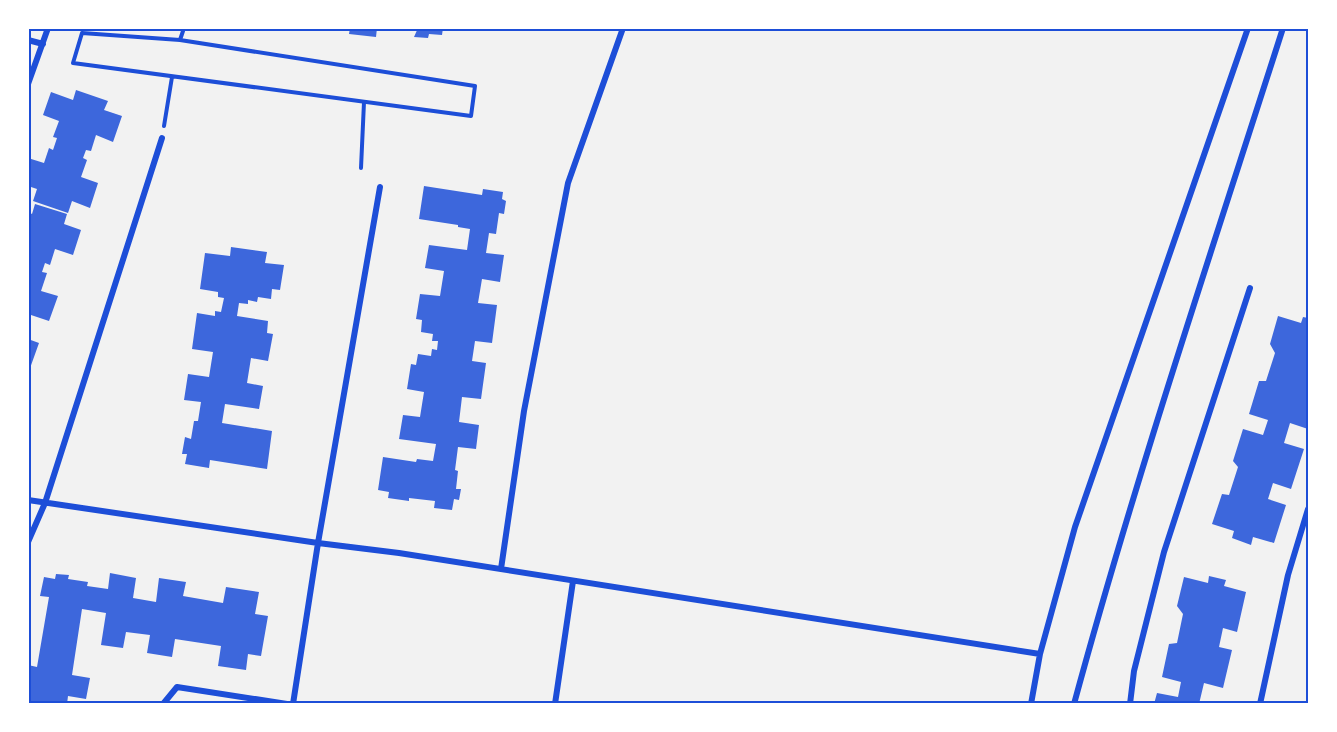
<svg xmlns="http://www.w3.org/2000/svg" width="1337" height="732" viewBox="0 0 1337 732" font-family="'Asap Condensed',sans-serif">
<rect width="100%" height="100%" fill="#f2f2f2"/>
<path fill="#3d67dc" d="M 350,28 L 377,28 L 376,37 L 349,34 Z
M 418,28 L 443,28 L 442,35 L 429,34 L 428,38 L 414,37 Z
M 76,90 L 108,101 L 104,110 L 122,116 L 113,142 L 96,135 L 91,151 L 86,150 L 83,158 L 87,160 L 81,177 L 98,183 L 90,208 L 72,201 L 68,213 L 33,201 L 37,189 L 28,186 L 28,158 L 44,163 L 49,148 L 53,150 L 57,138 L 53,137 L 59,121 L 43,115 L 51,92 L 73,100 Z
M 424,186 L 482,195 L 483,189 L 503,192 L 502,199 L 506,201 L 504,214 L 499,213 L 496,234 L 489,233 L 486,253 L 504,255 L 500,282 L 482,279 L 478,303 L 497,305 L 492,343 L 475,341 L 472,361 L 486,363 L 481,399 L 462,397 L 459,422 L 479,425 L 476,449 L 458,447 L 455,470 L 458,471 L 456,489 L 461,489 L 459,500 L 454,499 L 452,510 L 434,508 L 435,501 L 409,498 L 409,501 L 388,498 L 389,492 L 378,490 L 383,457 L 416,462 L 417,459 L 433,461 L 436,444 L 399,439 L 403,415 L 420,417 L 424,392 L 407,389 L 411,364 L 416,365 L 418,354 L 431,356 L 432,349 L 437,350 L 438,341 L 432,341 L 433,334 L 421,332 L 422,320 L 416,319 L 420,294 L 440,296 L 444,271 L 425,268 L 429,245 L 467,250 L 470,229 L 458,227 L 458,225 L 419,219 Z
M 35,204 L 67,214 L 64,224 L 81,230 L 73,255 L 55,249 L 50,265 L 45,263 L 42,272 L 47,273 L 41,291 L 58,296 L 49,321 L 31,315 L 29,322 L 28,212 L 32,214 Z
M 231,247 L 267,252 L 265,263 L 284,265 L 280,290 L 272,289 L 271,299 L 258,297 L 257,302 L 248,300 L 248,304 L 239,303 L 237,316 L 268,321 L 267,333 L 273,334 L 268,361 L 251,358 L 247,383 L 263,386 L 259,409 L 225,404 L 222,423 L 272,431 L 267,469 L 210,460 L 209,468 L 185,464 L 187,454 L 182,454 L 185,437 L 191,439 L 194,421 L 198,421 L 201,402 L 184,400 L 188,374 L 209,377 L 213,352 L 192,349 L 197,313 L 215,316 L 215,311 L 221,312 L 224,298 L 218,297 L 218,292 L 200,289 L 205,253 L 230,256 Z
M 1278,316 L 1301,323 L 1303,317 L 1308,318 L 1308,429 L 1290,423 L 1284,443 L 1304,449 L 1291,489 L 1273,483 L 1268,499 L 1286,505 L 1274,543 L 1253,537 L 1251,545 L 1232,538 L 1234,531 L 1212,524 L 1222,494 L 1229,495 L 1238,467 L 1233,461 L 1243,429 L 1263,435 L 1268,420 L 1249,414 L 1259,381 L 1266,381 L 1275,353 L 1270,344 Z
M 28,339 L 39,343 L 29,371 L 28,371 Z
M 110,573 L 136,578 L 133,598 L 156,602 L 159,578 L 186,582 L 183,596 L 223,603 L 226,587 L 259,592 L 255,614 L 268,616 L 261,656 L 248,654 L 246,670 L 218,666 L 221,646 L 175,639 L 172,657 L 147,653 L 150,635 L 126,632 L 123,648 L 101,645 L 106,613 L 82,609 L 72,675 L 90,678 L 86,699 L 68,696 L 67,704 L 28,704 L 28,665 L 37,667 L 49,597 L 40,596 L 44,577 L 55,579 L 56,574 L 69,575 L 68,579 L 88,582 L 87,586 L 108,589 Z
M 1209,576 L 1226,580 L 1224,586 L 1246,592 L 1237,632 L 1223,628 L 1219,647 L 1232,650 L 1223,688 L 1204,683 L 1199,704 L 1154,704 L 1157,693 L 1178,697 L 1181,682 L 1162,677 L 1169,644 L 1177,643 L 1183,614 L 1177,606 L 1184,577 L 1208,583 Z"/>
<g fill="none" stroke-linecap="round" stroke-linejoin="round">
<path stroke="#1d4ed8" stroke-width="4" d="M 82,33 L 180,40 L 475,86 L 471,116 L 73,63 Z
M 180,40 L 184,28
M 164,126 L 172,77
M 361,168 L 364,102"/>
<path stroke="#1d4ed8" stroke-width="6" d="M 28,40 L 43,44
M 28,84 L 48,28
M 28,500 L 318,543 L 399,553 L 1040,654
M 28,542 L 45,503 L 162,138
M 501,569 L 524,411 L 568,183 L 623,28
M 163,704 L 177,687 L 287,704
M 293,704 L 318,543 L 380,187
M 555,704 L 573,581
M 1031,704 L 1040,654 L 1075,527 L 1248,28
M 1074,704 C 1136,476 1211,253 1283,28
M 1130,704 L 1134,671 L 1164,552 L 1250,288
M 1260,704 L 1288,575 L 1308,509"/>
</g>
<rect width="1337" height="732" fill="none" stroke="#ffffff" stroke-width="60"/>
<rect x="30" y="30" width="1277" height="672" fill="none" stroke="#1d4ed8" stroke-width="2"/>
</svg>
